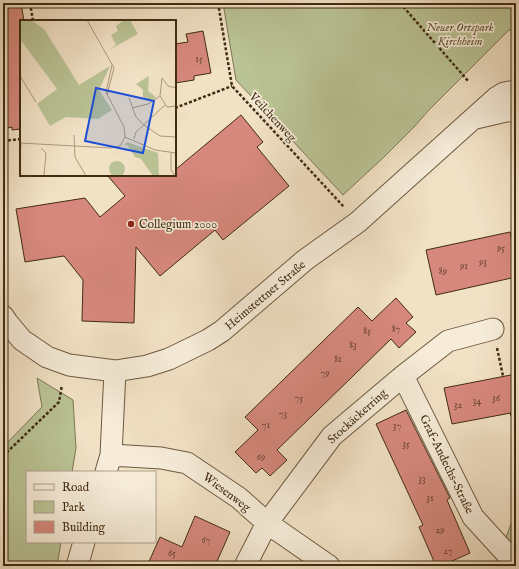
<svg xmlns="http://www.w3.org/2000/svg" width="519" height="569" viewBox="0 0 519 569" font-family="'IM FELL English',serif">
<rect width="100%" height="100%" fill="#f1e1c5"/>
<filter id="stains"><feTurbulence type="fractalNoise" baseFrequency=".005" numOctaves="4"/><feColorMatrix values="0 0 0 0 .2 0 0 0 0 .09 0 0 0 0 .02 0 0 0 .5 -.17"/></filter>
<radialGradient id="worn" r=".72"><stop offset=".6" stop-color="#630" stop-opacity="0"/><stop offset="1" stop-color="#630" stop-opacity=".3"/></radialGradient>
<path fill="#bac395" stroke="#7e7853" d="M 223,3 L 516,3 L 516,31 L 509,30 L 429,110 L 414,127 L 384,157 L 343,195 L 236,80 Z
M 37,378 L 73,400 L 76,448 L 72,472 L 27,472 L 27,542 L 61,542 L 57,566 L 3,566 L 3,447 L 42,407 Z
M 516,511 L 516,556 L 503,545 Z"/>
<path fill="#d6887c" stroke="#412c11" d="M 3,3 L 21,3 L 24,21 L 21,21 L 21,129 L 12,130 L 12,127 L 3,129 L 3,102 L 7,101 L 3,75 Z
M 203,31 L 211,73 L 194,76 L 194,80 L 175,83 L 175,44 L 188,42 L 186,34 Z
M 241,115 L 263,142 L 257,147 L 289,186 L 223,240 L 215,230 L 160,276 L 136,247 L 134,323 L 82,321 L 83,280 L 64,256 L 25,262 L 16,209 L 85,198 L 100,217 L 125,196 L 107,175 L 175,175 L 175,170 Z
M 510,232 L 516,258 L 516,277 L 436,295 L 426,250 Z
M 396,298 L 413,317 L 406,323 L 416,332 L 399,348 L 391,339 L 277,450 L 287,460 L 270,476 L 262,468 L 256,473 L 235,452 L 258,430 L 245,417 L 358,307 L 372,321 Z
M 516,374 L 516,412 L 452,424 L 444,388 Z
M 406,410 L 450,498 L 447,500 L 470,553 L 441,566 L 436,566 L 419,527 L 423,525 L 376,424 Z
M 195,516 L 230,532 L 215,566 L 147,566 L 160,537 L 182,547 Z"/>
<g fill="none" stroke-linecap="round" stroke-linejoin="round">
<g stroke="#6d593e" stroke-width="23">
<path id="street" d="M 476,118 L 506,111 L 516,111
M 3,316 L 7,322 L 22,340 L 47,357 L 69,365 L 115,371 L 147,366 L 169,359 L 208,340 L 222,331 L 305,260 L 358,222 L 496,98 L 504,93 L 516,91
M 403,376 L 473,517 L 516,564
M 111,455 L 161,458 L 187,463 L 239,498 L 267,523 L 329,566
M 106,472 L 111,455 L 115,371
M 77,566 L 84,542
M 245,566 L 267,523 L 332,436 L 403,376 L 448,341 L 493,329"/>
</g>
<path stroke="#412c11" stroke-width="2.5" stroke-dasharray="3 2" stroke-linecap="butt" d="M 30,3 L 33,21
M 218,3 L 232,86 L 344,207
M 400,3 L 469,82
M 175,108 L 232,86
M 3,141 L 21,139
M 497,348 L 503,376
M 511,413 L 516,438
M 3,456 L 59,402 L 62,385
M 514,532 L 516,526"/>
<use href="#street" stroke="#f6ecd9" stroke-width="21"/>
</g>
<circle fill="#8f2418" stroke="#f6ecd9" stroke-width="1.5" cx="131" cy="224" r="4"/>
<g text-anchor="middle" stroke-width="3.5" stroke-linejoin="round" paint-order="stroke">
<g font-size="10" fill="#66432c">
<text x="199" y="62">15</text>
<text x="501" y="251">95</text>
<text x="483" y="265">93</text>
<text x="464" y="269">91</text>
<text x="443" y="274">89</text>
<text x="396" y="332">87</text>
<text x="367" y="334">85</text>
<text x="353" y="348">83</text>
<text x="338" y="362">81</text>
<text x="325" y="376">79</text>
<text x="299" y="401">75</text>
<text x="496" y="401">36</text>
<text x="477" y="404">34</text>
<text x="458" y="408">32</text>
<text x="283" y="417">73</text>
<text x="266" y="428">71</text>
<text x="397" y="429">37</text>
<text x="406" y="447">35</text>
<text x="261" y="460">69</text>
<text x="422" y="482">33</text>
<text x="430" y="501">31</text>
<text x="440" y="533">29</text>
<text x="206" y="543">67</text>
<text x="448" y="554">27</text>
<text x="172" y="556">65</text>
</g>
<g font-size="12" font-style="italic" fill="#5f5232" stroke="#f6ecd9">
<text x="460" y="31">Neuer Ortspark<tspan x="460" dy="14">Kirchheim</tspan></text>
</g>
<g font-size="12" fill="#412c11" stroke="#f6ecd9">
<text transform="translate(273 117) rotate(47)" y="4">Veilchenweg</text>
<text transform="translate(265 295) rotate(-40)" y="4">Heimstettner Straße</text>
<text transform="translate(357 416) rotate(-42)" y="4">Stockäckerring</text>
<text transform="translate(447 464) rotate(64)" y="4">Graf-Andechs-Straße</text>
<text transform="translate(227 492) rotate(37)" y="4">Wiesenweg</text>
</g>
<g font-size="12" fill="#412c11" stroke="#f6ecd9" text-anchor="start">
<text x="139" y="228">Collegium 2000</text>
</g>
</g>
<g transform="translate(20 20)">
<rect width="156" height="156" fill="#f1e1c5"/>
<path d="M 0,0 L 11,0 L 24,9 L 59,65 L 90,46 L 79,70 L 92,90 L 78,99 L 46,97 L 30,106 L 17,84 L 37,69 L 0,19 ZM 104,0 L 110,0 L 118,14 L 89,30 L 96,25 L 91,15 L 98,11 L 96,6 ZM 129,56 L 128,71 L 136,77 L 131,82 L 123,77 L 123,70 L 116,64 ZM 107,122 L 138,133 L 139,156 L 133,156 L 121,139 L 115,137 L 107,125 L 104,125 ZM89 149a8 8 0 1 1 16 0a8 8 0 1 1-16 0Z" fill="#bac395"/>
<path fill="none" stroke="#ab997d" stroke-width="1" d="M 67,0 L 94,48 L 87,75M 0,56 L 16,82M 140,76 L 147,87 L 156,86M 109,78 L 116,97 L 124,105 L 140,116 L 156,117M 112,88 L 128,84 L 140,76 L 142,58 L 148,66 L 156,68M 54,115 L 55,137 L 66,156M 105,117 L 135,130 L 156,133M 114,119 L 116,112 L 145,85M 0,123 L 91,128 L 100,126 L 105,117 L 104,107 L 86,72 L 92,45M 21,128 L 26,133 L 24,156M 151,133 L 151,150 L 155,156M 0,139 L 1,123"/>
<path fill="#1d4ed8" fill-opacity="0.15" stroke="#1d4ed8" stroke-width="2" d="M 76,68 L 134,81 L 123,133 L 65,121 Z"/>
<rect width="156" height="156" fill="none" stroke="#412c11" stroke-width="2"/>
</g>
<rect width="519" height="569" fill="none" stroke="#f1e1c5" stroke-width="16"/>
<rect x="4" y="4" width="511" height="561" fill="none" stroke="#412c11" stroke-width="2"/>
<rect x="8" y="8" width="503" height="553" fill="none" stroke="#412c11"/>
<rect x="26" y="471" width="130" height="72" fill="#f6ecd9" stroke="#ae9f89"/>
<rect x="34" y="484" width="20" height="6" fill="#f6ecd9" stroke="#ae9f89"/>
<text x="62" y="491" font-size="12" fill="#412c11">Road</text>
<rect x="34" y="501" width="20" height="12" fill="#bac395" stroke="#ae9f89"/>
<text x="62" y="511" font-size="12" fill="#412c11">Park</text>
<rect x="34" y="521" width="20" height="12" fill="#d6887c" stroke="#ae9f89"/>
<text x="62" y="531" font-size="12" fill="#412c11">Building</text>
<rect width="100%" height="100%" filter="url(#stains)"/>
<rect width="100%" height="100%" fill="url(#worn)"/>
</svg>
